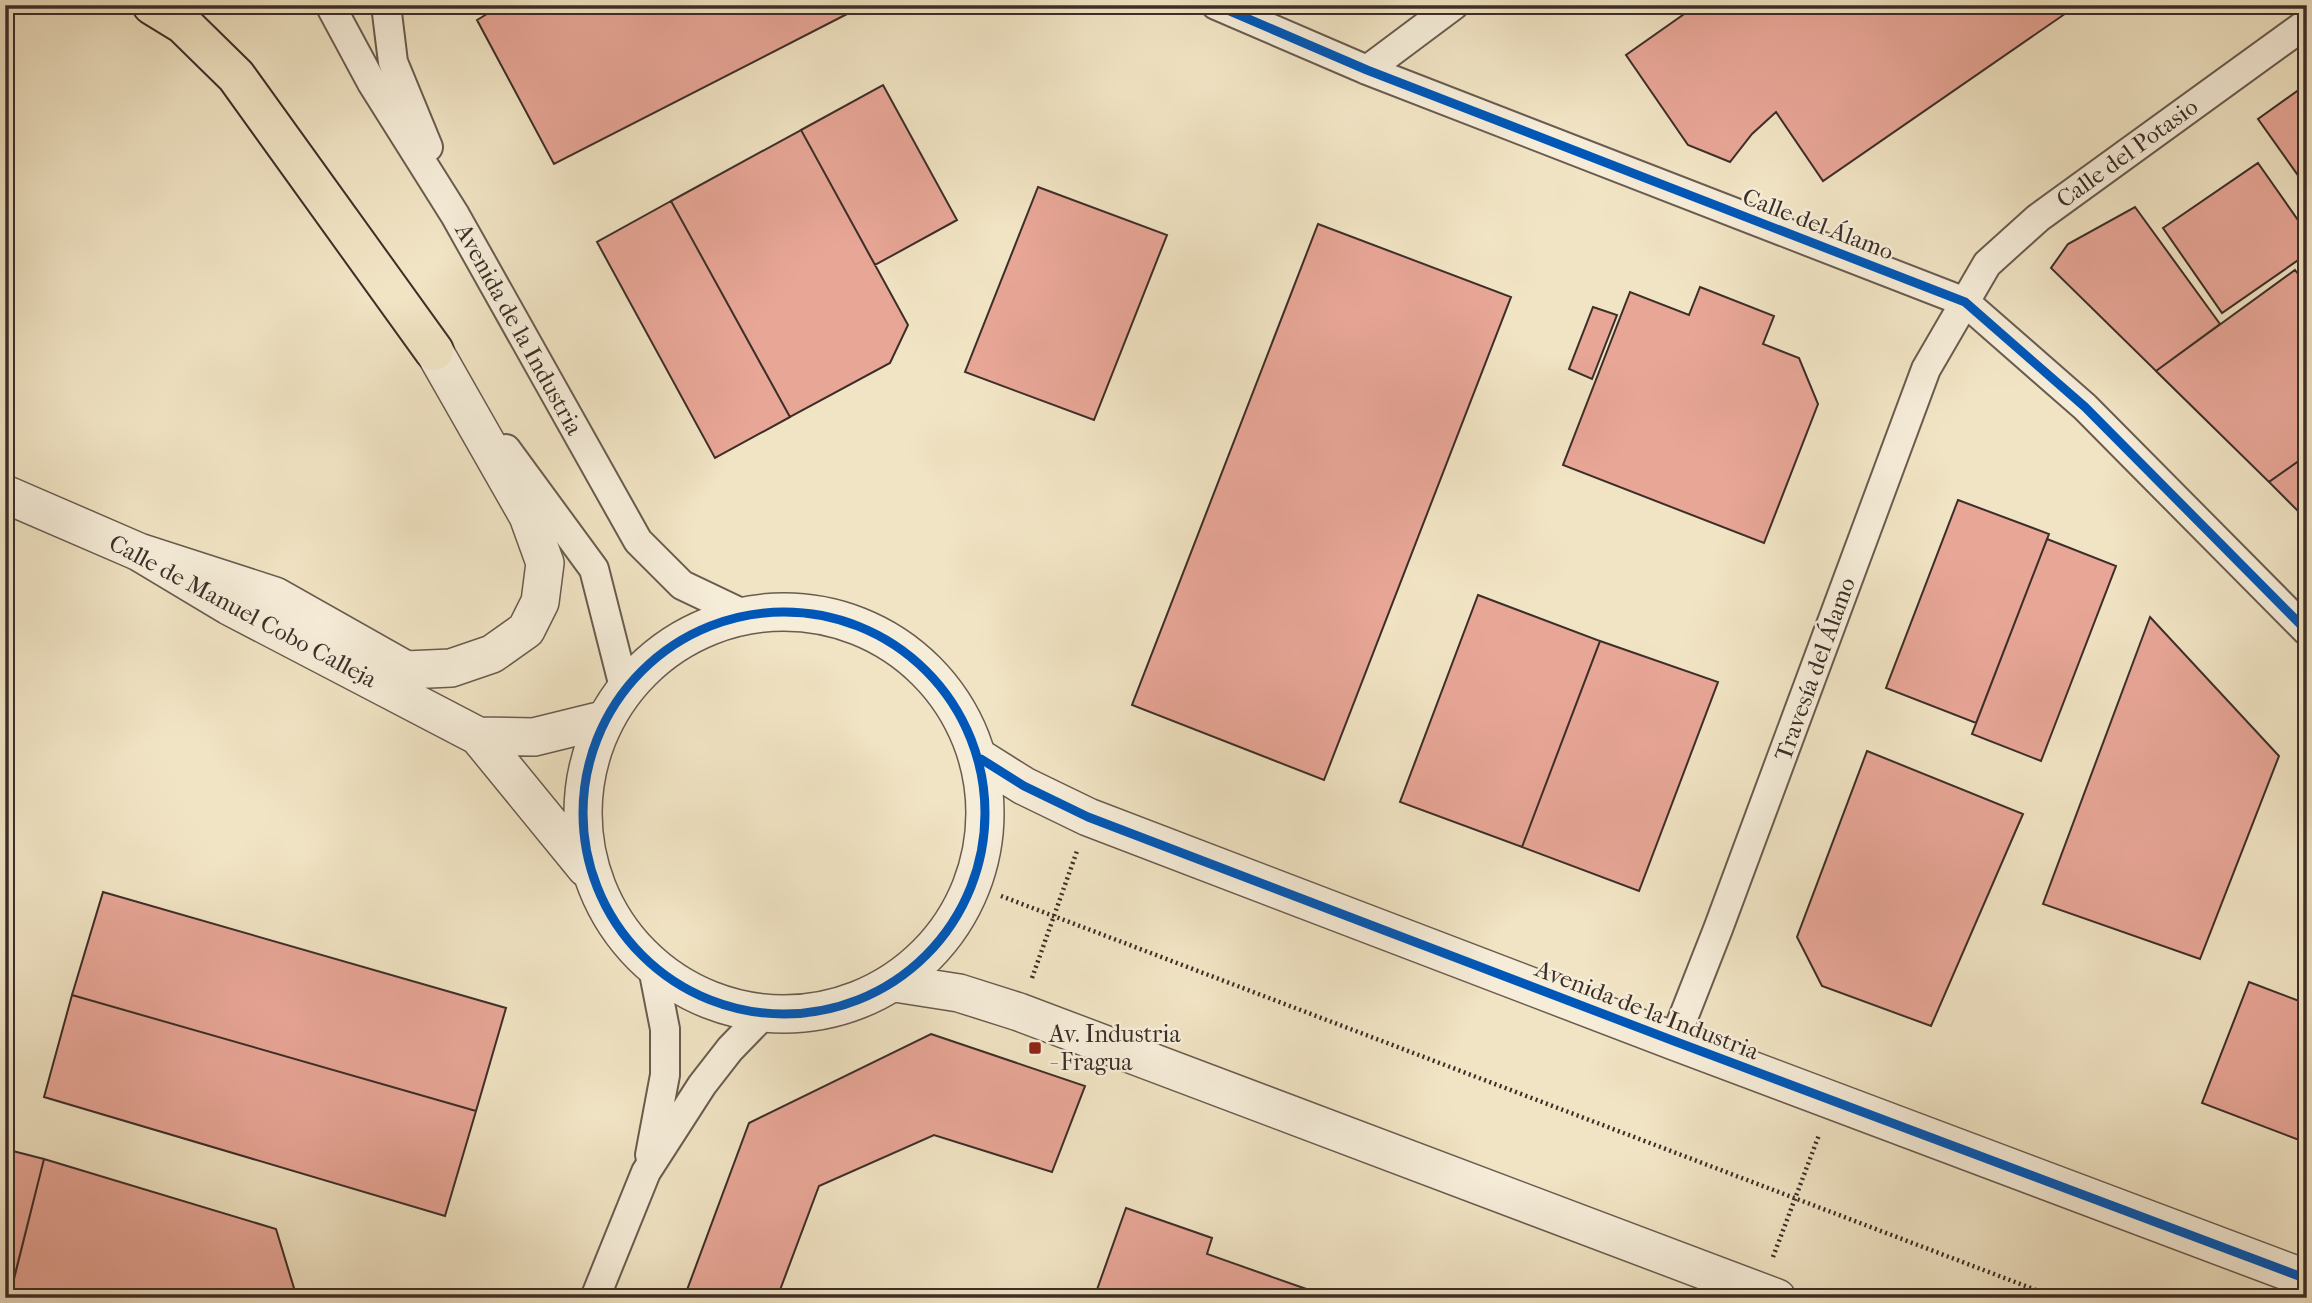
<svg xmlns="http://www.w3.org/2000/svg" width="2312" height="1303" viewBox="0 0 2312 1303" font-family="'IM FELL French Canon',serif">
<rect width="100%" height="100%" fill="#f1e4c4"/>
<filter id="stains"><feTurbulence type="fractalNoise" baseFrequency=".00286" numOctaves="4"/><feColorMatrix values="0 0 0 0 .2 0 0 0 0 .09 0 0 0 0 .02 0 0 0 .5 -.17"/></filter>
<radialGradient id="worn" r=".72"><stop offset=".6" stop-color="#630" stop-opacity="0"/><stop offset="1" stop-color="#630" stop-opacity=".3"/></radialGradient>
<path fill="#e8a697" stroke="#3c2e28" stroke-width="2" d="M 502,5 L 844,5 L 849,13 L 554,164 L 477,20 Z
M 1697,5 L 2070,5 L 2072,9 L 1823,181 L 1776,112 L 1752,134 L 1730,162 L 1688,145 L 1626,55 Z
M 2307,84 L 2307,188 L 2258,119 Z
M 883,85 L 957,220 L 875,265 L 801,130 Z
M 801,130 L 908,325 L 890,363 L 790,417 L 671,201 Z
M 2258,163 L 2307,233 L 2307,254 L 2222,313 L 2163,228 Z
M 1038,187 L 1167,235 L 1094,420 L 965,372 Z
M 671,201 L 790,417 L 715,458 L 597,242 Z
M 2135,207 L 2220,324 L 2156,371 L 2051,268 L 2068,244 Z
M 1318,224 L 1511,297 L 1324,780 L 1132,705 Z
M 2295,270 L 2307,286 L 2307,455 L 2269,482 L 2156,371 Z
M 1700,287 L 1774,316 L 1763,344 L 1799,358 L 1818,404 L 1764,543 L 1563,465 L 1630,292 L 1689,315 Z
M 1593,307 L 1617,315 L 1592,379 L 1569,369 Z
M 2307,455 L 2307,520 L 2269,482 Z
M 1958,500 L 2049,534 L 1976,723 L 1886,688 Z
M 2047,539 L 2116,566 L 2041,761 L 1972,734 Z
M 1478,595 L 1600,641 L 1522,847 L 1400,802 Z
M 2150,617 L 2279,756 L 2200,959 L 2043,904 Z
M 1600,641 L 1718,682 L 1639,891 L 1522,847 Z
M 1867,751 L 2023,814 L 1931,1026 L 1822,986 L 1797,937 Z
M 103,892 L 506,1008 L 476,1111 L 72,995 Z
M 2249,982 L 2307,1004 L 2307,1143 L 2202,1103 Z
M 72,995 L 476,1111 L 445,1216 L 44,1097 Z
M 931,1034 L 1085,1086 L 1052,1172 L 934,1135 L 819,1186 L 777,1298 L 684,1298 L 749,1123 Z
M 5,1149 L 44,1159 L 10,1295 L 5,1293 Z
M 44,1159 L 276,1229 L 297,1298 L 9,1298 Z
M 1126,1208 L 1212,1238 L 1207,1254 L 1312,1291 L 1310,1298 L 1094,1298 Z"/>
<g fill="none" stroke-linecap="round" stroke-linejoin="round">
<g stroke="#695c4f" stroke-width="32">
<path id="minor" d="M 330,5 L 372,83 L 455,215 L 638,541 L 682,585 L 745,615
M 386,5 L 393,62 L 428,147
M 1216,5 L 1367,70 L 1965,302 L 2085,407 L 2307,631
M 1367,70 L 1454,5
M 506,449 L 594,569 L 624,687
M 1674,1041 L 1718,929 L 1926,369 L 1987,264 L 2038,218 L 2307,23
M 650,1155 L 665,1075 L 665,1029 L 653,968
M 595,1298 L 646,1172 L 702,1085 L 730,1049 L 763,1015"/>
</g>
<g stroke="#695c4f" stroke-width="40">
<path id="tertiary" d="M 5,494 L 139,552 L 229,606 L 478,736 L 586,868
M 139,552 L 275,596 L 406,670 L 451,668 L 492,654 L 526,630 L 540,602 L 545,563 L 528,516 L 434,351
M583 813a201 201 0 1 1 402 0a201 201 0 1 1-402 0Z
M 478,736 L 534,737 L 603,720
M 981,759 L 1024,786 L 1088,817 L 1674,1041 L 2307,1279
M 895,983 L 959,993 L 1019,1012 L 1777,1298"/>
</g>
<g stroke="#3c2e28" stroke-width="42">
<path id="motorway" d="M 152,5 L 183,24 L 236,76 L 434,351"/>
</g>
<path stroke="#3c2e28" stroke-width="4.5" stroke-dasharray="2 3.5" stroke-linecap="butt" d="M 1001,896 L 2057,1298
M 1032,978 L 1077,851
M 1773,1257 L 1819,1135"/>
<use href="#minor" stroke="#f6edd9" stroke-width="28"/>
<use href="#tertiary" stroke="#f6edd9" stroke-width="37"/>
<use href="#motorway" stroke="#f1e4c4" stroke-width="38"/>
<g stroke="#f6edd9" stroke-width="13">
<path id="cycleway" d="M 1216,5 L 1367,70 L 1965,302 L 2085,407 L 2307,631
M583 813a201 201 0 1 1 402 0a201 201 0 1 1-402 0Z
M 981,759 L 1024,786 L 1088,817 L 1674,1041 L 2307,1279"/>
</g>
<use href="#cycleway" stroke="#0057b8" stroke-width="9"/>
</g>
<rect fill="#8f2418" stroke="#f6edd9" stroke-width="2.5" x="1028" y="1041" width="14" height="14" rx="3.5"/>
<g text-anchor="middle" stroke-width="5" stroke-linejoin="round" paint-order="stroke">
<g font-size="24" fill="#3c2e28" stroke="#f6edd9">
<text transform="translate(2127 153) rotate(-36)" y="8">Calle del Potasio</text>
<text transform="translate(1818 224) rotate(21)" y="8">Calle del Álamo</text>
<text transform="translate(519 329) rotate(61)" y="8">Avenida de la Industria</text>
<text transform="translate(243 611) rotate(28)" y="8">Calle de Manuel Cobo Calleja</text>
<text transform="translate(1815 669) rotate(-70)" y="8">Travesía del Álamo</text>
<text transform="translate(1647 1010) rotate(21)" y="8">Avenida de la Industria</text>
</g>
<g font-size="24" fill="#3c2e28" stroke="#f6edd9" text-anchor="start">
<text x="1049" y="1042">Av. Industria<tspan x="1049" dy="28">- Fragua</tspan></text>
</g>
</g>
<rect width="2312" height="1303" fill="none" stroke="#f1e4c4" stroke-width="28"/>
<rect x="7" y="7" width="2298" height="1289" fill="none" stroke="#3c2e28" stroke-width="3.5"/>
<rect x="14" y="14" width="2284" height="1275" fill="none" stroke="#3c2e28" stroke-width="2"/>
<rect width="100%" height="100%" filter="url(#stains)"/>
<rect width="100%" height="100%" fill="url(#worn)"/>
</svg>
